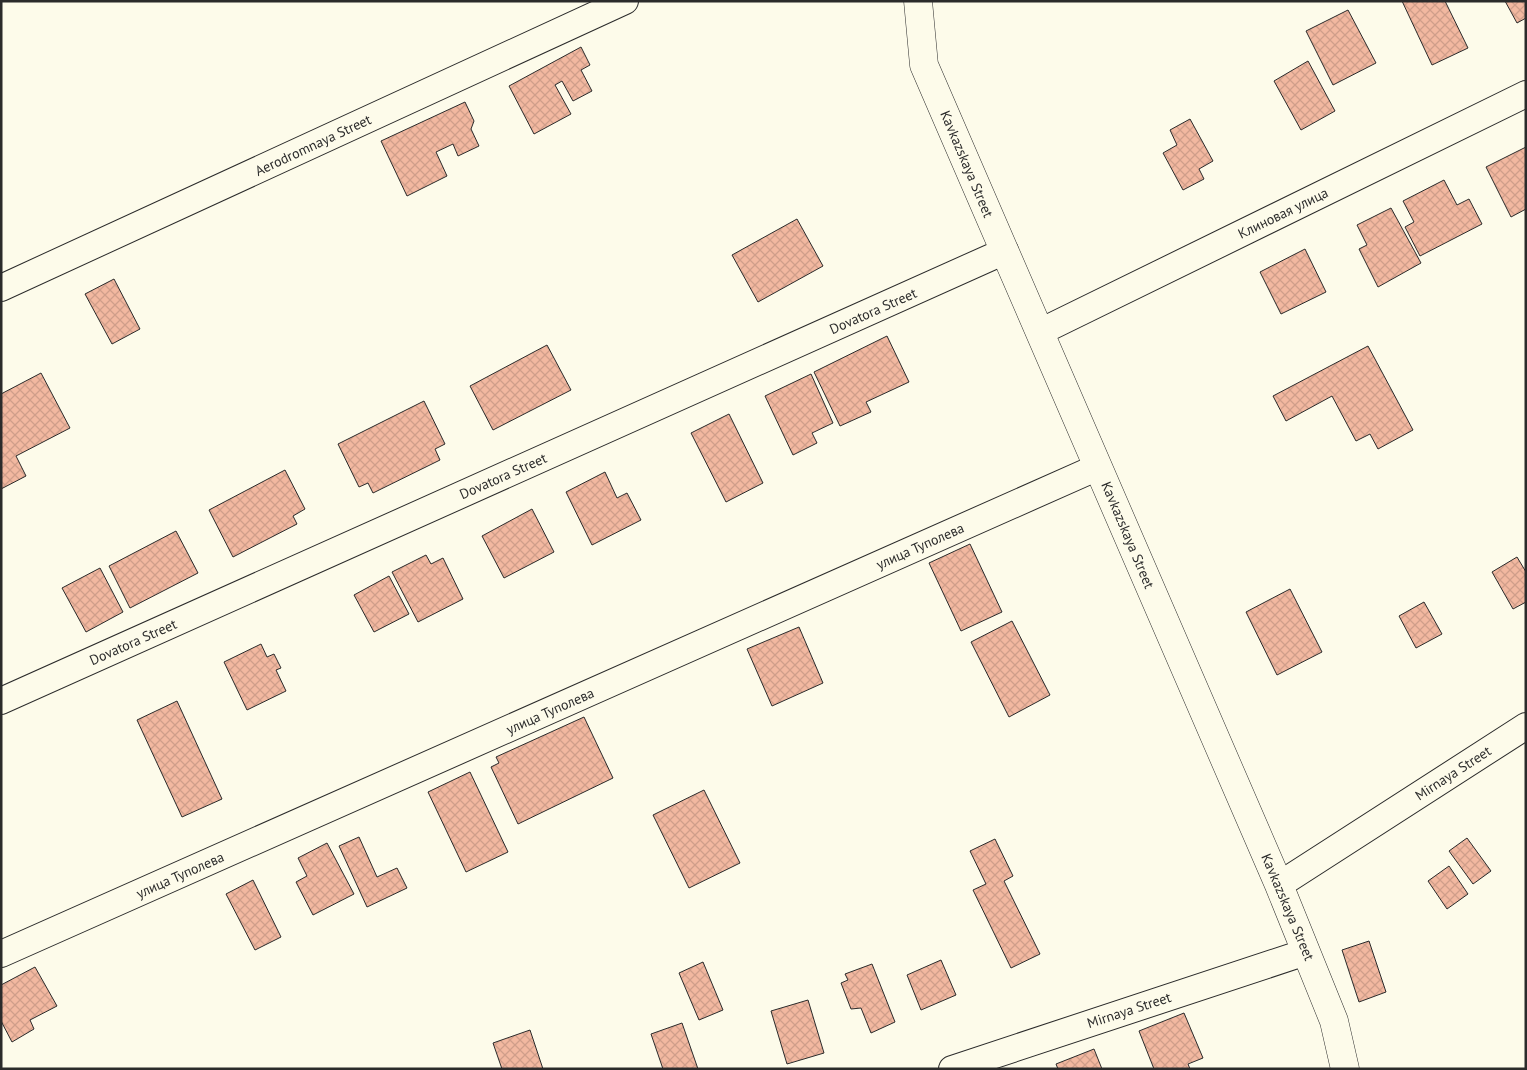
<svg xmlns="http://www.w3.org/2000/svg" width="1527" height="1070" viewBox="0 0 1527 1070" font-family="'PT Sans',sans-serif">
<defs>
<pattern id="building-cross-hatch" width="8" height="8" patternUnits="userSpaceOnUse" patternTransform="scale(1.25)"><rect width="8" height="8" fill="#f2b8a0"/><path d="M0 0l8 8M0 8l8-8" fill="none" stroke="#d09e8a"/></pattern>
</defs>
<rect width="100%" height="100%" fill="#fdfbea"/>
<path fill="url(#building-cross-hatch)" stroke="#2b2b2b" d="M 1402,1 L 1445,1 L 1468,48 L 1432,65 Z
M 1505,1 L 1526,1 L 1526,18 L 1517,23 Z
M 1348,10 L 1376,63 L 1333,85 L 1306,31 Z
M 581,47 L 590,65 L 581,70 L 592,91 L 573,101 L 562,81 L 555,85 L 571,114 L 534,134 L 509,86 Z
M 1308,61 L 1335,111 L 1301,130 L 1274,81 Z
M 465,102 L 474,121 L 471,129 L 479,146 L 458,156 L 453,144 L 436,152 L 447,176 L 407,196 L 381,141 Z
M 1190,119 L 1213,161 L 1199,169 L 1204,179 L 1183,190 L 1163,153 L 1177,145 L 1170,130 Z
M 1526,147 L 1526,209 L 1511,217 L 1486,167 Z
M 1444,180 L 1457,205 L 1469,199 L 1482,224 L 1420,256 L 1405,227 L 1414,222 L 1403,201 Z
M 1391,208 L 1421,263 L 1378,287 L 1359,249 L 1367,245 L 1357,225 Z
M 797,219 L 823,266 L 758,302 L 732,255 Z
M 1305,249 L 1326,292 L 1281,314 L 1260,272 Z
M 114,279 L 140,329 L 112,344 L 85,294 Z
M 887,336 L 909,382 L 866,402 L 871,412 L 840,426 L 814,372 Z
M 547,345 L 571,390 L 493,430 L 470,386 Z
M 1368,346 L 1413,430 L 1378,449 L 1370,434 L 1356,441 L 1332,396 L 1286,421 L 1273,396 Z
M 41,373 L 70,428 L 16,456 L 26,476 L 1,489 L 1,394 Z
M 811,374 L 833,423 L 812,433 L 817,443 L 793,455 L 765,396 Z
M 424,401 L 445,444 L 435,449 L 440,460 L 373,493 L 368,483 L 359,487 L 338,444 Z
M 729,414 L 763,483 L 726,502 L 691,433 Z
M 285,470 L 305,509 L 293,516 L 297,524 L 233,557 L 209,510 Z
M 605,472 L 617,498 L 627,493 L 641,520 L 592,545 L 566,492 Z
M 532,509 L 554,552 L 504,578 L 482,536 Z
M 176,531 L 198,573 L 130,608 L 109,566 Z
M 970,544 L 1002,612 L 961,631 L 929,563 Z
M 426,555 L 431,564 L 443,558 L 463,599 L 418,622 L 392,572 Z
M 1517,557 L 1526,572 L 1526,602 L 1513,609 L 1492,572 Z
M 100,568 L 123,612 L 86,632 L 62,588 Z
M 389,576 L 409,614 L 374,632 L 354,595 Z
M 1290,589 L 1322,652 L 1277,675 L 1246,612 Z
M 1424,602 L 1442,634 L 1416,648 L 1399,616 Z
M 1012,621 L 1050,695 L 1009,717 L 971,642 Z
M 799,627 L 823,683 L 772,706 L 747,649 Z
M 261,644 L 267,657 L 274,654 L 281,668 L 276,670 L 286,691 L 247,710 L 224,662 Z
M 177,701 L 222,799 L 182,817 L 137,720 Z
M 584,717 L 613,778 L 518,824 L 491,767 L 499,763 L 496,757 Z
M 470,772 L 508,852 L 466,872 L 428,792 Z
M 704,790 L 740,863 L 689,888 L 653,815 Z
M 359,837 L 377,877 L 397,868 L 407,888 L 367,907 L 339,846 Z
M 1467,838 L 1491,871 L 1473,884 L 1449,851 Z
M 995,839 L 1013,876 L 1004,881 L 1040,954 L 1011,968 L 973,890 L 986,884 L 970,851 Z
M 327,843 L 354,894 L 313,915 L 296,882 L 307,876 L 298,858 Z
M 1449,866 L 1468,894 L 1447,909 L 1428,881 Z
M 253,880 L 281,937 L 255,950 L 226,894 Z
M 1369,941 L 1386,992 L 1359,1002 L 1342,950 Z
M 941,960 L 956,995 L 921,1010 L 907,975 Z
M 703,962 L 723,1010 L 699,1020 L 679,973 Z
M 872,964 L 895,1022 L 871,1033 L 861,1008 L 851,1009 L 841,983 L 848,980 L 845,974 Z
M 35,967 L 57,1006 L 30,1020 L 34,1029 L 12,1042 L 1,1021 L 1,985 Z
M 808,1000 L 824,1053 L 787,1064 L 771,1011 Z
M 1184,1013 L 1203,1058 L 1188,1064 L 1190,1069 L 1154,1069 L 1139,1031 Z
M 682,1023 L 698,1069 L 663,1069 L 651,1034 Z
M 530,1030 L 543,1069 L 502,1069 L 493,1043 Z
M 1094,1049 L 1102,1069 L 1058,1069 L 1056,1064 Z"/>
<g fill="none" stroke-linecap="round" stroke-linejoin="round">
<g stroke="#2b2b2b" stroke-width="28">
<path id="street" d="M 1,288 L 625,1
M 1040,332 L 1526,94
M 1,701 L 1005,251
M 1279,885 L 1526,726
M 1,954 L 1098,467
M 952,1069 L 1306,952"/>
</g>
<g stroke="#2b2b2b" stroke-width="29">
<path id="secondary" d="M 918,1 L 924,65 L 1279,885 L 1334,1021 L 1345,1069"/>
</g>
<use href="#street" stroke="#fdfbea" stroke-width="26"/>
<use href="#secondary" stroke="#fdfbea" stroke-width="28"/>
</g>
<g text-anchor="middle" stroke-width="4" stroke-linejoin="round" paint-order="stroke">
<g font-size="14" fill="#2b2b2b" stroke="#fdfbea">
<text transform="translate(313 145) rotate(-25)" y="5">Aerodromnaya Street</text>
<text transform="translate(967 164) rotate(67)" y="5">Kavkazskaya Street</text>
<text transform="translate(1283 213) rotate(-26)" y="5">Клиновая улица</text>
<text transform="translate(873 311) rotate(-24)" y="5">Dovatora Street</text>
<text transform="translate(503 476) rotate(-24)" y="5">Dovatora Street</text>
<text transform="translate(1128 535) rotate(67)" y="5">Kavkazskaya Street</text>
<text transform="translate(920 546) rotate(-24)" y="5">улица Туполева</text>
<text transform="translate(133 642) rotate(-24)" y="5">Dovatora Street</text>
<text transform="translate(550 711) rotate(-24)" y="5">улица Туполева</text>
<text transform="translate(1453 773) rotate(-33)" y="5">Mirnaya Street</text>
<text transform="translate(180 875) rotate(-24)" y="5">улица Туполева</text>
<text transform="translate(1288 907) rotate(67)" y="5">Kavkazskaya Street</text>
<text transform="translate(1129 1010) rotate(-18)" y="5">Mirnaya Street</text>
</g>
</g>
<rect width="1527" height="1070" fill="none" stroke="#2b2b2b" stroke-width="5"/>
</svg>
